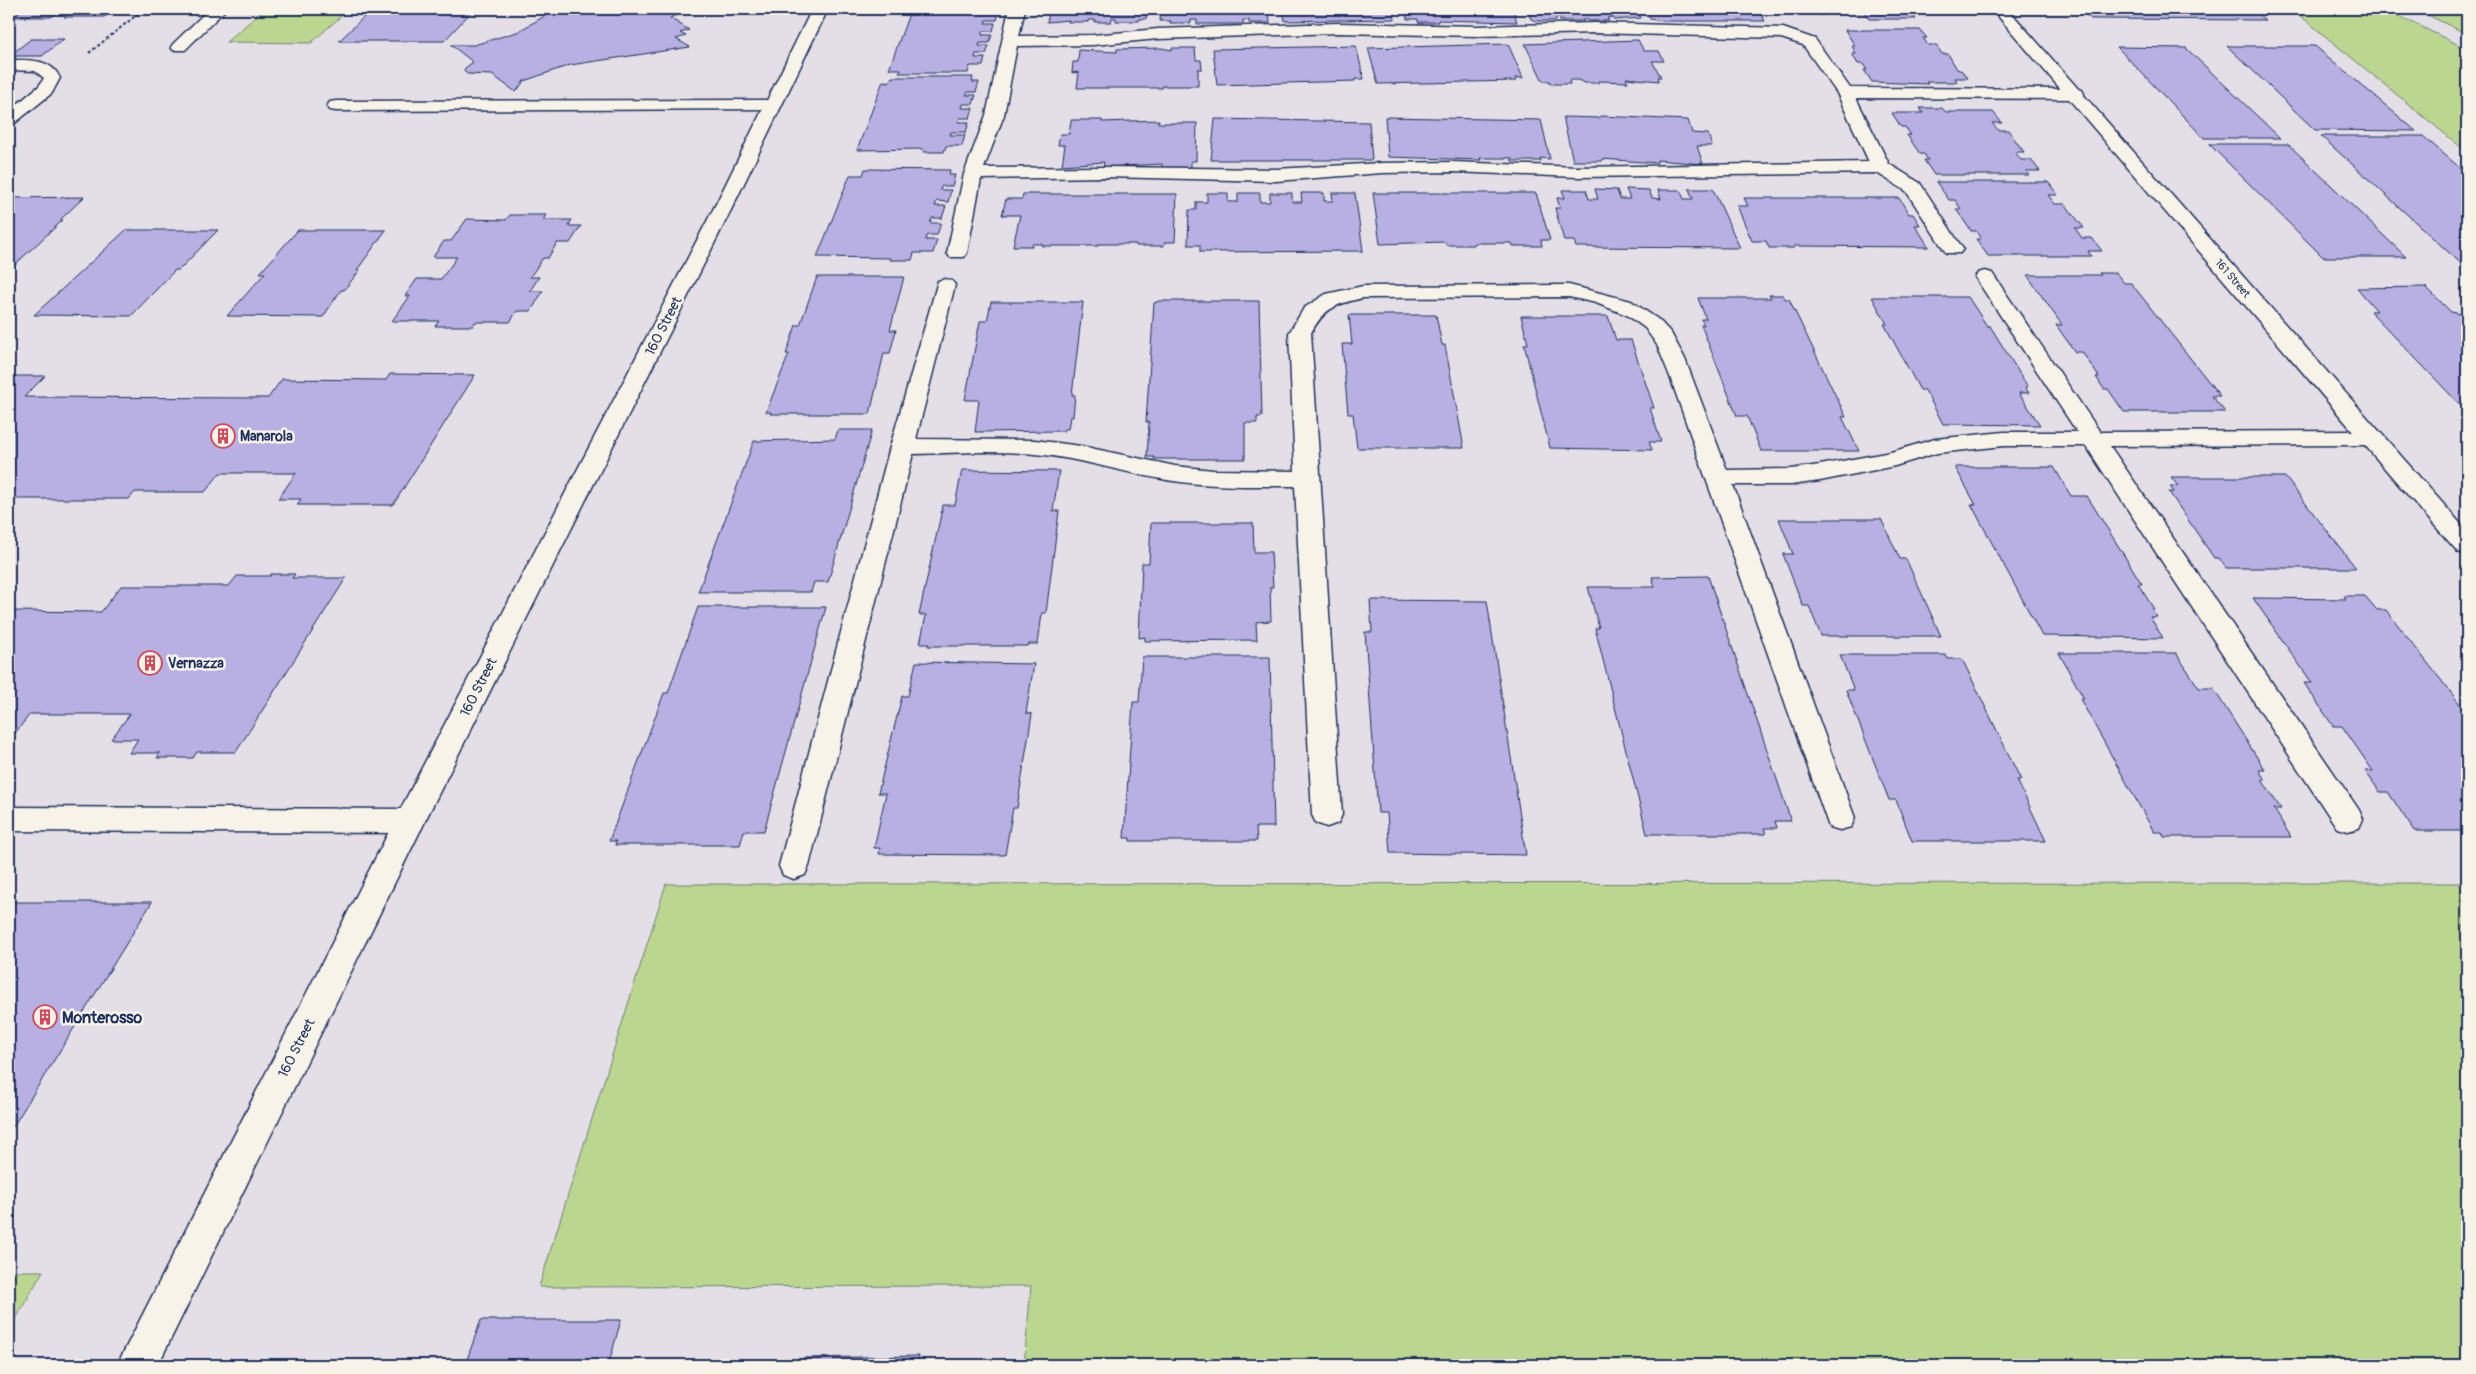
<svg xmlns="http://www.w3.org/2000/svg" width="2476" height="1374" viewBox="0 0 2476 1374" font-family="Pangolin,sans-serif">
<rect width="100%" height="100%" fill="#e4dfe6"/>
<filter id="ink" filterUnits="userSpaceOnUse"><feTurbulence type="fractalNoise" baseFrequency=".02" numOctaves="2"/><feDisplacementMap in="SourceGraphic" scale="10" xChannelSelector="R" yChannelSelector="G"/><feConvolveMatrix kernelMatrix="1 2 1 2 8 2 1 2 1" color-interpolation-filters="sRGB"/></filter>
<g filter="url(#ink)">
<path fill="#bbd68e" stroke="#6b8276" d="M 265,9 L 349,9 L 311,43 L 226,42 Z
M 2292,9 L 2385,9 L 2467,49 L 2467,152 Z
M 2415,9 L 2467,9 L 2467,34 Z
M 2467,883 L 2467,1365 L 1024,1365 L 1031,1286 L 539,1287 L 666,884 Z
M 9,1271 L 43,1271 L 9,1331 Z"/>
<path fill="#b8b0e2" stroke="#1b2f5e" d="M 24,9 L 63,9 L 51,17 L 11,17 Z
M 76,9 L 115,9 L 104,17 L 64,17 Z
M 372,9 L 474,9 L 444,41 L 339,41 Z
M 557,9 L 682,9 L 679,14 L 670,18 L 689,30 L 680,33 L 686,36 L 676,39 L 690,47 L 570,65 L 524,81 L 516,92 L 492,75 L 467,74 L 464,71 L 465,68 L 473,62 L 451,45 L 474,45 L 517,32 Z
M 1050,9 L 1147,9 L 1146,19 L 1139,19 L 1139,21 L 1116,21 L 1116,18 L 1112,18 L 1111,22 L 1095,22 L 1095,20 L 1088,20 L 1088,22 L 1068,22 L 1069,20 L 1047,22 Z
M 1161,9 L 1269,9 L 1270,23 L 1249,23 L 1249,20 L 1243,20 L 1243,24 L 1197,24 L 1197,20 L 1191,20 L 1191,23 L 1170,23 L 1171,21 L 1160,21 Z
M 1283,9 L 1393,9 L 1395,19 L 1285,21 Z
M 1405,9 L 1513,9 L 1517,22 L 1438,20 L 1438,22 L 1418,22 L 1418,19 L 1407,19 Z
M 1527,9 L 1636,9 L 1641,18 L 1614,20 L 1613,17 L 1607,18 L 1609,21 L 1588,21 L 1587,19 L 1583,19 L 1584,21 L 1560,21 L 1560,18 L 1555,19 L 1556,21 L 1536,21 L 1531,19 Z
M 1645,9 L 1758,9 L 1765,21 L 1662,21 L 1650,19 Z
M 1805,9 L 1908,9 L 1916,19 L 1869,19 L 1864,12 L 1820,15 L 1807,13 Z
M 2080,9 L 2252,9 L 2265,20 L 2091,19 Z
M 910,11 L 999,11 L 997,20 L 986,20 L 985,23 L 995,23 L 993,31 L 983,31 L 982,35 L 992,35 L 989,43 L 980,43 L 979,46 L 989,46 L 986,54 L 976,54 L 975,58 L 985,58 L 983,66 L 970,66 L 968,73 L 899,73 L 901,69 L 889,69 Z
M 1845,30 L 1920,30 L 1927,38 L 1923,38 L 1928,45 L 1936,45 L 1942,54 L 1948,54 L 1957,69 L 1962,71 L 1968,78 L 1955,78 L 1957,82 L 1926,82 L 1928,84 L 1872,82 L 1864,70 L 1867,70 L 1863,64 L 1858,64 L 1852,54 L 1856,54 L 1852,46 L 1855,46 Z
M 31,39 L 64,39 L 42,56 L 9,56 Z
M 1638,40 L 1644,51 L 1659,51 L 1664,61 L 1652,61 L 1661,77 L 1658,77 L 1659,81 L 1626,78 L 1628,82 L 1598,81 L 1598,83 L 1585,83 L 1578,80 L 1569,80 L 1570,84 L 1551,84 L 1550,81 L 1543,81 L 1525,44 Z
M 1508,44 L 1523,78 L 1515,78 L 1516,81 L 1378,84 L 1368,48 Z
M 1356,46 L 1364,79 L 1355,79 L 1355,81 L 1217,85 L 1213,49 Z
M 2227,46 L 2315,46 L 2416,131 L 2315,130 Z
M 2117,47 L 2186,48 L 2280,138 L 2204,138 Z
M 1161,48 L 1172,50 L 1172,48 L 1195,48 L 1196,60 L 1201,60 L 1202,69 L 1198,69 L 1198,86 L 1162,86 L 1162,88 L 1077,88 L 1079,72 L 1072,73 L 1073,62 L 1078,62 L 1079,50 L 1117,52 L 1117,49 Z
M 892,77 L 973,77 L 972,82 L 979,82 L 976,92 L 968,92 L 966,95 L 976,95 L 973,104 L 963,104 L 962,108 L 973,108 L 970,118 L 960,118 L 958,122 L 969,122 L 966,132 L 951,132 L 950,135 L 965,135 L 962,146 L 946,146 L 944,152 L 923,152 L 924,149 L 857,150 L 883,81 L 889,82 Z
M 1920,108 L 1942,108 L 1946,112 L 1993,112 L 2002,123 L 1992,123 L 1998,130 L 2008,130 L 2024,152 L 2015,152 L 2021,160 L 2031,160 L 2040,171 L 2026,171 L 2029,175 L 1934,175 L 1924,160 L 1928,160 L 1924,154 L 1920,154 L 1907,135 L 1911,135 L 1905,127 L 1901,127 L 1892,113 L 1923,113 Z
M 1600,116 L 1688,120 L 1692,133 L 1708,134 L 1712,146 L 1697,146 L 1703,164 L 1657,160 L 1657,163 L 1602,159 L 1602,161 L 1573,161 L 1563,117 L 1600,118 Z
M 1385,117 L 1541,120 L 1550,159 L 1540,158 L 1541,161 L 1512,161 L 1512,158 L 1480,158 L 1481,160 L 1388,157 Z
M 1215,119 L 1369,122 L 1372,160 L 1211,160 Z
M 1071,120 L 1102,120 L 1102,122 L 1159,120 L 1158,123 L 1197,123 L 1196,161 L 1191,161 L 1191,168 L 1162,168 L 1162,164 L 1103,167 L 1104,162 L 1062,165 L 1065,145 L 1058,145 L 1060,134 L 1069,134 Z
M 2321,136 L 2423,136 L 2467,174 L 2467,269 Z
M 2209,144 L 2288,144 L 2406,257 L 2323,257 Z
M 865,169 L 950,170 L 949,175 L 955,175 L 952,186 L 942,186 L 940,190 L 951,190 L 948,202 L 937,201 L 935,206 L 946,206 L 942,218 L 932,218 L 930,223 L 941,223 L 937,235 L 927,235 L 925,240 L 937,240 L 933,253 L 914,253 L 912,260 L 890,260 L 891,258 L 817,257 L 850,175 L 863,175 Z
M 1936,182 L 2048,182 L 2058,195 L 2048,195 L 2055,204 L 2065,204 L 2084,228 L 2075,228 L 2082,238 L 2092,238 L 2102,251 L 2088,251 L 2091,256 L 1988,256 L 1976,239 L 1981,239 L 1976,231 L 1971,231 L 1956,209 L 1961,209 L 1955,200 L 1949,200 Z
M 1595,189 L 1617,190 L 1620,199 L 1630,199 L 1626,189 L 1649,190 L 1652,198 L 1661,199 L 1658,190 L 1680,190 L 1684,199 L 1693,199 L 1689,189 L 1713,189 L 1740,248 L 1576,247 L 1574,241 L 1564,241 L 1555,208 L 1560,208 L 1557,198 L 1565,198 L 1562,190 L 1586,190 L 1589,199 L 1598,199 Z
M 1207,193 L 1228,193 L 1228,202 L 1238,202 L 1238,193 L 1260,193 L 1260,202 L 1270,202 L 1270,193 L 1292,193 L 1292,202 L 1302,202 L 1301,193 L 1324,193 L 1324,201 L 1333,201 L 1332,193 L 1355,193 L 1363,251 L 1200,252 L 1200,245 L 1188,245 L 1189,210 L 1196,210 L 1196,202 L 1207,202 Z
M 1373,193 L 1536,193 L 1550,240 L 1541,240 L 1542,246 L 1512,246 L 1511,243 L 1474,243 L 1474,245 L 1446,245 L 1445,242 L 1380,244 Z
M 1023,194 L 1177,194 L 1175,242 L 1165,242 L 1164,246 L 1136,246 L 1136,244 L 1098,244 L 1098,246 L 1042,246 L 1042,244 L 1032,244 L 1032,246 L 1013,246 L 1020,215 L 1002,215 L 1006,199 L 1022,199 Z
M 84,197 L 60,220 L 63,220 L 9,270 L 9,198 Z
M 1744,198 L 1899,198 L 1909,214 L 1913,214 L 1920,225 L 1915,225 L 1929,247 L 1794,246 L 1795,248 L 1769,248 L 1766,241 L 1752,241 L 1737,206 L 1748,206 Z
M 510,215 L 546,215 L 543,220 L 572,220 L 568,226 L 581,226 L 570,243 L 557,243 L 548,258 L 543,258 L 530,277 L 539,277 L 530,291 L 543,291 L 531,311 L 517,311 L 510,322 L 475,322 L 473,326 L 435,326 L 439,321 L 392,321 L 410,296 L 405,296 L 417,279 L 441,279 L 457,257 L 433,257 L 444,241 L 451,241 L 467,219 L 506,220 Z
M 126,230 L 218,230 L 179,270 L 175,270 L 131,316 L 34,315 Z
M 298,230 L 386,230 L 357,270 L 360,270 L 344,290 L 341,290 L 323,317 L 227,316 L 265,273 L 260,273 Z
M 2099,273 L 2116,273 L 2124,283 L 2131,283 L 2220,396 L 2212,396 L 2225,412 L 2124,412 L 2108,389 L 2104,389 L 2096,377 L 2099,377 L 2082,352 L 2075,352 L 2056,325 L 2062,325 L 2027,275 L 2101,275 Z
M 817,277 L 904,277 L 890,330 L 896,330 L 890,353 L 884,353 L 870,414 L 770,414 L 771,412 L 766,412 L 789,354 L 786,354 L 796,325 L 800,325 Z
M 2426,287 L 2451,312 L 2467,315 L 2467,412 L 2370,311 L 2377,311 L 2357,288 Z
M 1769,295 L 1783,295 L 1785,299 L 1789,299 L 1846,417 L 1842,417 L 1859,451 L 1761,451 L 1747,416 L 1737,416 L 1701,325 L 1704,325 L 1701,319 L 1706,319 L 1698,298 L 1771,298 Z
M 1872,297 L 1968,297 L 1987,326 L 1990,326 L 2028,387 L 2025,387 L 2029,393 L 2019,393 L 2040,425 L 1943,424 L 1925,390 L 1920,390 L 1884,324 L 1887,324 Z
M 1159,301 L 1259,301 L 1262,417 L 1257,417 L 1257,423 L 1245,423 L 1245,459 L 1154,459 L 1154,457 L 1147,457 L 1149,422 L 1146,422 L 1154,303 Z
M 991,302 L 1083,302 L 1072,395 L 1075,395 L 1073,417 L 1070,417 L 1068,429 L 1064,429 L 1064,431 L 975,432 L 979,400 L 965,400 L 980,321 L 987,321 Z
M 1349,315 L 1436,315 L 1442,345 L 1445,345 L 1464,448 L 1357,448 L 1353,414 L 1348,414 L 1342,344 L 1352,344 Z
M 1521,316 L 1608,316 L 1616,340 L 1631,340 L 1654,408 L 1650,408 L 1661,442 L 1649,442 L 1652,450 L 1550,448 L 1524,344 L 1528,344 Z
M 390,374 L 475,375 L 393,505 L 297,505 L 301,499 L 278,499 L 296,473 L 220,473 L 205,492 L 135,492 L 129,499 L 9,499 L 9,376 L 45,376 L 24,397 L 268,398 L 282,379 L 386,380 Z
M 838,430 L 872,430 L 828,582 L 814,582 L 811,592 L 698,592 L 754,441 L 835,439 Z
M 1955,467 L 2054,467 L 2071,496 L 2087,496 L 2142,584 L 2138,584 L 2154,609 L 2151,609 L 2157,617 L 2150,617 L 2163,638 L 2042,636 L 1971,504 L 1976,505 Z
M 962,470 L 1059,471 L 1053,511 L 1059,511 L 1046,613 L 1042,613 L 1038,644 L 1029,644 L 1028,646 L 928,646 L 929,644 L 920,644 L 926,615 L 919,615 L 943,505 L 955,505 Z
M 2171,477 L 2285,477 L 2356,568 L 2226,568 L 2219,558 L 2214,558 L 2169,492 L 2174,492 L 2170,486 L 2178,486 Z
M 1779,519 L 1881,519 L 1900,559 L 1906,559 L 1941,636 L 1821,636 L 1809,606 L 1803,606 L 1783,554 L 1793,554 Z
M 1151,523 L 1253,523 L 1254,552 L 1271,552 L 1273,587 L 1270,587 L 1271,621 L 1256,622 L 1257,640 L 1145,641 L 1145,637 L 1139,638 L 1142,563 L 1149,563 Z
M 271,574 L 295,574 L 292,578 L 346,578 L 236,752 L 197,752 L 193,758 L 157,758 L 160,753 L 129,753 L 138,739 L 111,739 L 130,714 L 30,714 L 9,741 L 9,611 L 101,612 L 121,586 L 229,586 L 237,576 L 270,576 Z
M 1708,576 L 1791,821 L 1775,821 L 1777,828 L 1764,828 L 1766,834 L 1647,834 L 1595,628 L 1599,628 L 1588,587 L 1655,587 L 1652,577 Z
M 2344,596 L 2365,596 L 2377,610 L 2386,610 L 2467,713 L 2467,831 L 2414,831 L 2388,792 L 2380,792 L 2365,771 L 2373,771 L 2342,726 L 2333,726 L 2304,683 L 2312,683 L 2253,598 L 2346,599 Z
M 1370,600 L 1487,601 L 1526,855 L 1390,853 L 1387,813 L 1378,813 L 1365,632 L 1372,632 Z
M 698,607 L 826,607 L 764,831 L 744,831 L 740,845 L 615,845 L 616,841 L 609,841 L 664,693 L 668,693 Z
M 2059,653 L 2176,653 L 2199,688 L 2213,688 L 2265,770 L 2259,770 L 2265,780 L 2262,780 L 2281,809 L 2274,809 L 2291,837 L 2164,837 L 2162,832 L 2154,832 L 2080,699 L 2084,699 Z
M 1840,655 L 1946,655 L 1948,659 L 1962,659 L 2021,780 L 2017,780 L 2046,841 L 1912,841 L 1896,800 L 1889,800 L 1846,690 L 1854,690 Z
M 1142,657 L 1270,657 L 1274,827 L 1256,827 L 1257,841 L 1130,841 L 1130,838 L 1124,838 L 1133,702 L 1139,702 Z
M 916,662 L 1034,664 L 1026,713 L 1032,714 L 1017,808 L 1013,808 L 1005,855 L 879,854 L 880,848 L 874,848 L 886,793 L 878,793 L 902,696 L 908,696 Z
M 9,902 L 152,902 L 9,1133 Z
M 481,1320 L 621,1320 L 609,1363 L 623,1363 L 622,1365 L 465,1365 Z
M 919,1356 L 918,1365 L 801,1365 L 803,1358 Z"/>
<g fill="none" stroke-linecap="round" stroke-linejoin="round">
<g stroke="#1b2f5e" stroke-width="3">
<path id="lane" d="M 209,9 L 226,9 L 185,50 L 173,50 L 171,47 L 173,44 Z
M 1009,9 L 1025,9 L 1019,36 L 1093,35 L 1158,29 L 1338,23 L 1478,26 L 1594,23 L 1783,28 L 1815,39 L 1850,88 L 2076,89 L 2082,90 L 2084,94 L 2082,98 L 2076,99 L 1856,98 L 1889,164 L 1920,183 L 1963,249 L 1960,253 L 1946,253 L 1906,191 L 1877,173 L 1577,177 L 1453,172 L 1382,173 L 1276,181 L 1105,177 L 981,179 L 967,253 L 964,257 L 950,257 L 947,253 L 964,174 L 986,115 ZM 1338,33 L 1478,36 L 1594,33 L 1781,38 L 1803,45 L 1837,93 L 1869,162 L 1577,167 L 1453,162 L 1382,163 L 1276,169 L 1105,167 L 984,168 L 1004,115 L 1017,46 L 1093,45 L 1158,39 Z
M 9,60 C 28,60 51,58 60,78 L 52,93 L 15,123 L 9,124 L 9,111 L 39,86 L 44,78 L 35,71 L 9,70 Z
M 773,100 L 779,101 L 782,105 L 779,109 L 336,111 L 330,110 L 327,106 L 330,102 L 336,101 Z
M 1985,271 L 1992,273 L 2100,432 L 2370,431 L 2378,433 L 2382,438 L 2378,443 L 2370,445 L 2110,446 L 2359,810 L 2363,819 L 2359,828 L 2348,831 L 2337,828 L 2086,446 L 2004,446 L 1937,453 L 1895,466 L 1820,481 L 1791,485 L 1733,485 L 1855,818 L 1851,827 L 1840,830 L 1829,827 L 1669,374 L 1657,345 L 1645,328 L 1627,315 L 1596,303 L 1569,297 L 1363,298 C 1336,304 1324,308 1311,333 L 1342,815 L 1338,823 L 1327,827 L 1316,823 L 1312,815 L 1295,486 C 1255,486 1214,487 1173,481 C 1127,474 1082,458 1035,454 C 994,450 953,453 913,454 L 809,866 L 805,875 L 794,879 L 783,875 L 779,866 L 890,447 L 938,281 L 945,279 L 952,281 L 955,285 L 916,439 L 1035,440 L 1081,446 L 1175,466 L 1213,470 L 1295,471 L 1289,333 L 1304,308 L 1326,294 L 1363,286 L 1569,285 L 1631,301 L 1659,320 L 1671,333 L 1685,359 L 1727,470 L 1791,469 L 1820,465 L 1891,452 L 1935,439 L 2004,432 L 2077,432 L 1975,277 L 1978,273 Z
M 9,807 L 410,809 L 421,812 L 425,821 L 421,830 L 410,833 L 9,831 Z"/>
</g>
<g stroke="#1b2f5e" stroke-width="3">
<path id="street" d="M 1992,9 L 2008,9 L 2467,531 L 2467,554 L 2458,552 L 2399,485 Z"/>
</g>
<g stroke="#1b2f5e" stroke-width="3">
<path id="secondary" d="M 812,9 L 828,9 L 736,200 L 425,821 L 158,1365 L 117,1365 L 399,812 L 718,200 Z"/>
</g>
<path stroke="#1b2f5e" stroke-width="2" stroke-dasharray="3 2.5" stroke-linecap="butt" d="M 89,53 L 144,9"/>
<use href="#lane" fill="#f7f3e8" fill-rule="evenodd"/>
<use href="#street" fill="#f7f3e8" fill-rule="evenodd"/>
<use href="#secondary" fill="#f7f3e8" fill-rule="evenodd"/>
</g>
</g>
<defs>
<g id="building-ring" transform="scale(1.25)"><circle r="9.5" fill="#f7f3e8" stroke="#d1495b" stroke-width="1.5"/><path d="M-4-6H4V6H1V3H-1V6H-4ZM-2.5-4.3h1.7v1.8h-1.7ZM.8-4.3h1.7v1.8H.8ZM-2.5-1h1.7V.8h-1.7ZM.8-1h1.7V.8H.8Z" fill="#d1495b"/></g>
</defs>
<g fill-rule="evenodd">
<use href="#building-ring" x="223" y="436"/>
<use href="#building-ring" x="150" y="663"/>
<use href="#building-ring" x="45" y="1017"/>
</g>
<g text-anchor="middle" stroke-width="5" stroke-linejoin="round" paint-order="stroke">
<g font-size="11" fill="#1b2f5e" stroke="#f7f3e8">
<text transform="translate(2233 278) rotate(49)" y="4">161 Street</text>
</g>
<g font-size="14" fill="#1b2f5e" stroke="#f7f3e8">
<text transform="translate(663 326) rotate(-63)" y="5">160 Street</text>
<text transform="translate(478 687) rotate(-63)" y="5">160 Street</text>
<text transform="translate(296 1048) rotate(-63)" y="5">160 Street</text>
</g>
<g font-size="14" font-weight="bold" fill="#1b2f5e" stroke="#f7f3e8" text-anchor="start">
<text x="240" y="441">Manarola</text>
<text x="168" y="668">Vernazza</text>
</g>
<g font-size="16" font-weight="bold" fill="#1b2f5e" stroke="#f7f3e8" text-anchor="start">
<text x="62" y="1023">Monterosso</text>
</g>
</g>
<rect width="2476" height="1374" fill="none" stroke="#f7f3e8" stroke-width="30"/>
<rect x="15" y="15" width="2446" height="1344" fill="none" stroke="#1b2f5e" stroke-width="2" filter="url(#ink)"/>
</svg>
